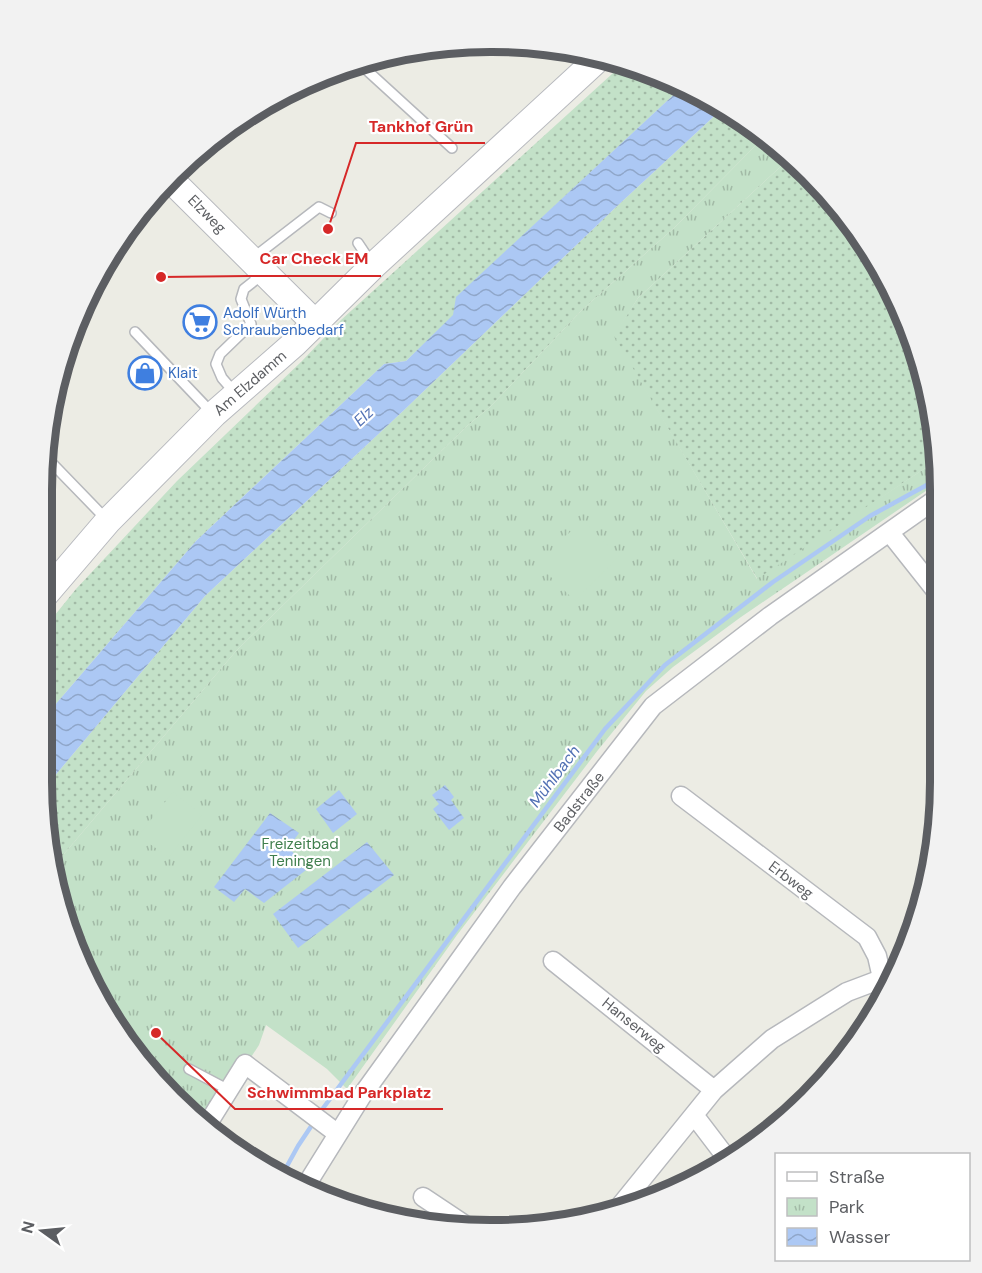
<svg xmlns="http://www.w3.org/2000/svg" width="982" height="1273" viewBox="0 0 982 1273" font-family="'DM Sans',sans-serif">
<defs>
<pattern id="grass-dots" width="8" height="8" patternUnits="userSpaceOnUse" patternTransform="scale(1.5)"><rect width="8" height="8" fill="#c3e1c8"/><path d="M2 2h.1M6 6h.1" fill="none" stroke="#a2baa6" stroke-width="1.8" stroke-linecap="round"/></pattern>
<pattern id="park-tufts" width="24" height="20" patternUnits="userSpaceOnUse" patternTransform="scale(1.5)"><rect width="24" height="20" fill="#c3e1c8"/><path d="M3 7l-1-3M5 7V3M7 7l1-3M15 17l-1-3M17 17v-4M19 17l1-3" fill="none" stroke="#a2baa6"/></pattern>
<pattern id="water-waves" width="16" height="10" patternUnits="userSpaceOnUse" patternTransform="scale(1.5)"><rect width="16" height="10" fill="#acc8f4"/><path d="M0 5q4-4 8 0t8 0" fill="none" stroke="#8fa6c9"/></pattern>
</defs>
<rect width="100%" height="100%" fill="#ecece4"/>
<path fill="url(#grass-dots)" d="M 623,64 L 663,76 L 682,87 L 457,297 L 454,315 L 406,361 L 384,364 L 196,541 L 42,720 L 42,631 L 76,589 L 177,481 L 302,361 L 341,320 Z
M 723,108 L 741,118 L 764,137 L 674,228 L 582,310 L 490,407 L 467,426 L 236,651 L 53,867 L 43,790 L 205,596 L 402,412 L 615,208 Z
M 790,158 L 809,174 L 865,242 L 916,346 L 936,433 L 936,461 L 758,580 L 613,336 L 638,298 Z"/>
<path fill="url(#park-tufts)" d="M 764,137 L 790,158 L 638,298 L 614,336 L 757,579 L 936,461 L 936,484 L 741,617 L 673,667 L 646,691 L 598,750 L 457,935 L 347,1089 L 327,1069 L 266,1025 L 259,1045 L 207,1125 L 174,1100 L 102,1007 L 57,899 L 53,867 L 236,651 L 467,426 L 490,407 L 582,310 L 674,228 Z"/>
<path fill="#c3e1c8" d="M 582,520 L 619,556 L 575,601 L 538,564 Z
M 173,792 L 202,815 L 169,857 L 138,836 Z"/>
<path fill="url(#water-waves)" d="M 682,87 L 723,108 L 615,208 L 402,412 L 205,596 L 43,790 L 42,720 L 196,541 L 384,364 L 406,361 L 453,315 L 456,297 Z
M 445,785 L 454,797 L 451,800 L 464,818 L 449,830 L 433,809 L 439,804 L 432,795 Z
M 339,790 L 357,814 L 333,833 L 316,809 Z
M 270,813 L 299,833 L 289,847 L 306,870 L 264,903 L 245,889 L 234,902 L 214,887 Z
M 367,842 L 394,875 L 298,948 L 273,914 Z"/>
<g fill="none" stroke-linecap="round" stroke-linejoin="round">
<path stroke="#acc8f4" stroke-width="4.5" d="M 318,1115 L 605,729 L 665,665 L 773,582 L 870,516 L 936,480
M 281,1177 L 298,1146 L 314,1122"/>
<g stroke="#b6b8bc" stroke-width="12">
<path id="lane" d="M 360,64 L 452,148
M 358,243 L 372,264
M 253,258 L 319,207 L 331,213
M 135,332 L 212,413
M 235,393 L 222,378 L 216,364 L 220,354 L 251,324 L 241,299 L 244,289 L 263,274
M 44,455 L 107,520
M 189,1069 L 229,1090"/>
</g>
<g stroke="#b6b8bc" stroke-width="21">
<path id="street" d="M 890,533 L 936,591
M 681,796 L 867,937 L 877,956 L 882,978
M 553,961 L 714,1090
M 694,1115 L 729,1161
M 207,1125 L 245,1064 L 338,1134
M 305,1187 L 363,1094 L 451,972 L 512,887 L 653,706 L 770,616 L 936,499
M 423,1197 L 465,1225
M 616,1211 L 714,1090 L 772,1039 L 847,992 L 892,975"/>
</g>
<g stroke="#b7b9be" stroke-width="28">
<path id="secondary" d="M 173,182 L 316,324
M 43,597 L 108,521 L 214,414 L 294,344 L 373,266 L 600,57"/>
</g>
<use href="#lane" stroke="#fff" stroke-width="9"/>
<use href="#street" stroke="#fff" stroke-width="18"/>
<use href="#secondary" stroke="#fff" stroke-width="26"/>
</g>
<defs>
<g id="supermarket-ring" transform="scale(1.725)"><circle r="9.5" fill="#fff" stroke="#3f7fe0" stroke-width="1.5"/><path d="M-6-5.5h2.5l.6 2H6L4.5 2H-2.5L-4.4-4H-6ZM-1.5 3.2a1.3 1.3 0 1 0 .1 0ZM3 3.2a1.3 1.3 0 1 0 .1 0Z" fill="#3f7fe0"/></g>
<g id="shop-ring" transform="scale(1.725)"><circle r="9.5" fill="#fff" stroke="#3f7fe0" stroke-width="1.5"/><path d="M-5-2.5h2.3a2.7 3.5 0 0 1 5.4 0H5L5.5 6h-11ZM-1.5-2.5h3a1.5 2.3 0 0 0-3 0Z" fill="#3f7fe0"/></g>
</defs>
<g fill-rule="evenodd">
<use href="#supermarket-ring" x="200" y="322"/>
<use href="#shop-ring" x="145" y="373"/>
</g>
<g text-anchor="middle" stroke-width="4.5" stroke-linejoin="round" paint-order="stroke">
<g font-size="15" fill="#5c5e62" stroke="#fff">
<text transform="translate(207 214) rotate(45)" y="5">Elzweg</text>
<text transform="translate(250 383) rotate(-41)" y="5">Am Elzdamm</text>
<text transform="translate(579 802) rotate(-52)" y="5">Badstraße</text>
<text transform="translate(791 880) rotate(37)" y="5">Erbweg</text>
<text transform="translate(634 1025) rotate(39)" y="5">Hanserweg</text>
</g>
<g font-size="15" fill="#366cbe" stroke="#fff" text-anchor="start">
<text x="223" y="318">Adolf Würth<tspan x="223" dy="17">Schraubenbedarf</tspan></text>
<text x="168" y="378">Klait</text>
</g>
<g font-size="15" fill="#3f7e4d" stroke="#fff">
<text x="300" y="849">Freizeitbad<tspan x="300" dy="17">Teningen</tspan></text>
</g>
<g font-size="16" font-style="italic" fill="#5271b4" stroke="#fff">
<text transform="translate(363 416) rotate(-43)" y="6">Elz</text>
<text transform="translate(554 776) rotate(-53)" y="6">Mühlbach</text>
</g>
</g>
<path d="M0 0H982V1273H0ZM490 52H492A438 438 0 0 1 930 490V782A438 438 0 0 1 492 1220H490A438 438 0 0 1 52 782V490A438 438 0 0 1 490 52Z" fill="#f2f2f2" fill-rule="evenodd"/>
<path fill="none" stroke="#5c5e62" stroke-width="8" d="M490 52H492A438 438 0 0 1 930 490V782A438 438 0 0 1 492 1220H490A438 438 0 0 1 52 782V490A438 438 0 0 1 490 52Z"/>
<path fill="none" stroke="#d62828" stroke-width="2" d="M328 229L356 143H485M161 277L248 276H381M156 1033L235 1109H443"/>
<g fill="#d62828" stroke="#fff" stroke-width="2">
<circle cx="328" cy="229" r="6"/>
<circle cx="161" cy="277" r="6"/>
<circle cx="156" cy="1033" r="6"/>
</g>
<g font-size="16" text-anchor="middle" font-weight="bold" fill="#d62828" stroke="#fff" stroke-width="4.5" stroke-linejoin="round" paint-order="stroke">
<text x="421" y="132">Tankhof Grün</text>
<text x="314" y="264">Car Check EM</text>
<text x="339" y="1098">Schwimmbad Parkplatz</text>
</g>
<rect x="775" y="1153" width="195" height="108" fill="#ffffff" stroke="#bebfc0" stroke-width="1.5"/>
<rect x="787" y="1172" width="30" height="9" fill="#ffffff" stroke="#bebfc0" stroke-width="1.5"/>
<text x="829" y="1183" font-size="18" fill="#5c5e62">Straße</text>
<rect x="787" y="1198" width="30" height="18" fill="url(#park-tufts)" stroke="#bebfc0" stroke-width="1.5"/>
<text x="829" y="1213" font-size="18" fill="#5c5e62">Park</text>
<rect x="787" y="1228" width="30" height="18" fill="url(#water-waves)" stroke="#bebfc0" stroke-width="1.5"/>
<text x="829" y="1243" font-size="18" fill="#5c5e62">Wasser</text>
<g transform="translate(42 1231) rotate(285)" stroke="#ffffff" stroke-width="4.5" paint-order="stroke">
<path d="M0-4.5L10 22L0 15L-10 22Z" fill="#5c5e62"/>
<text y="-9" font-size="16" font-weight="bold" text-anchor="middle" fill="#5c5e62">N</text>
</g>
</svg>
